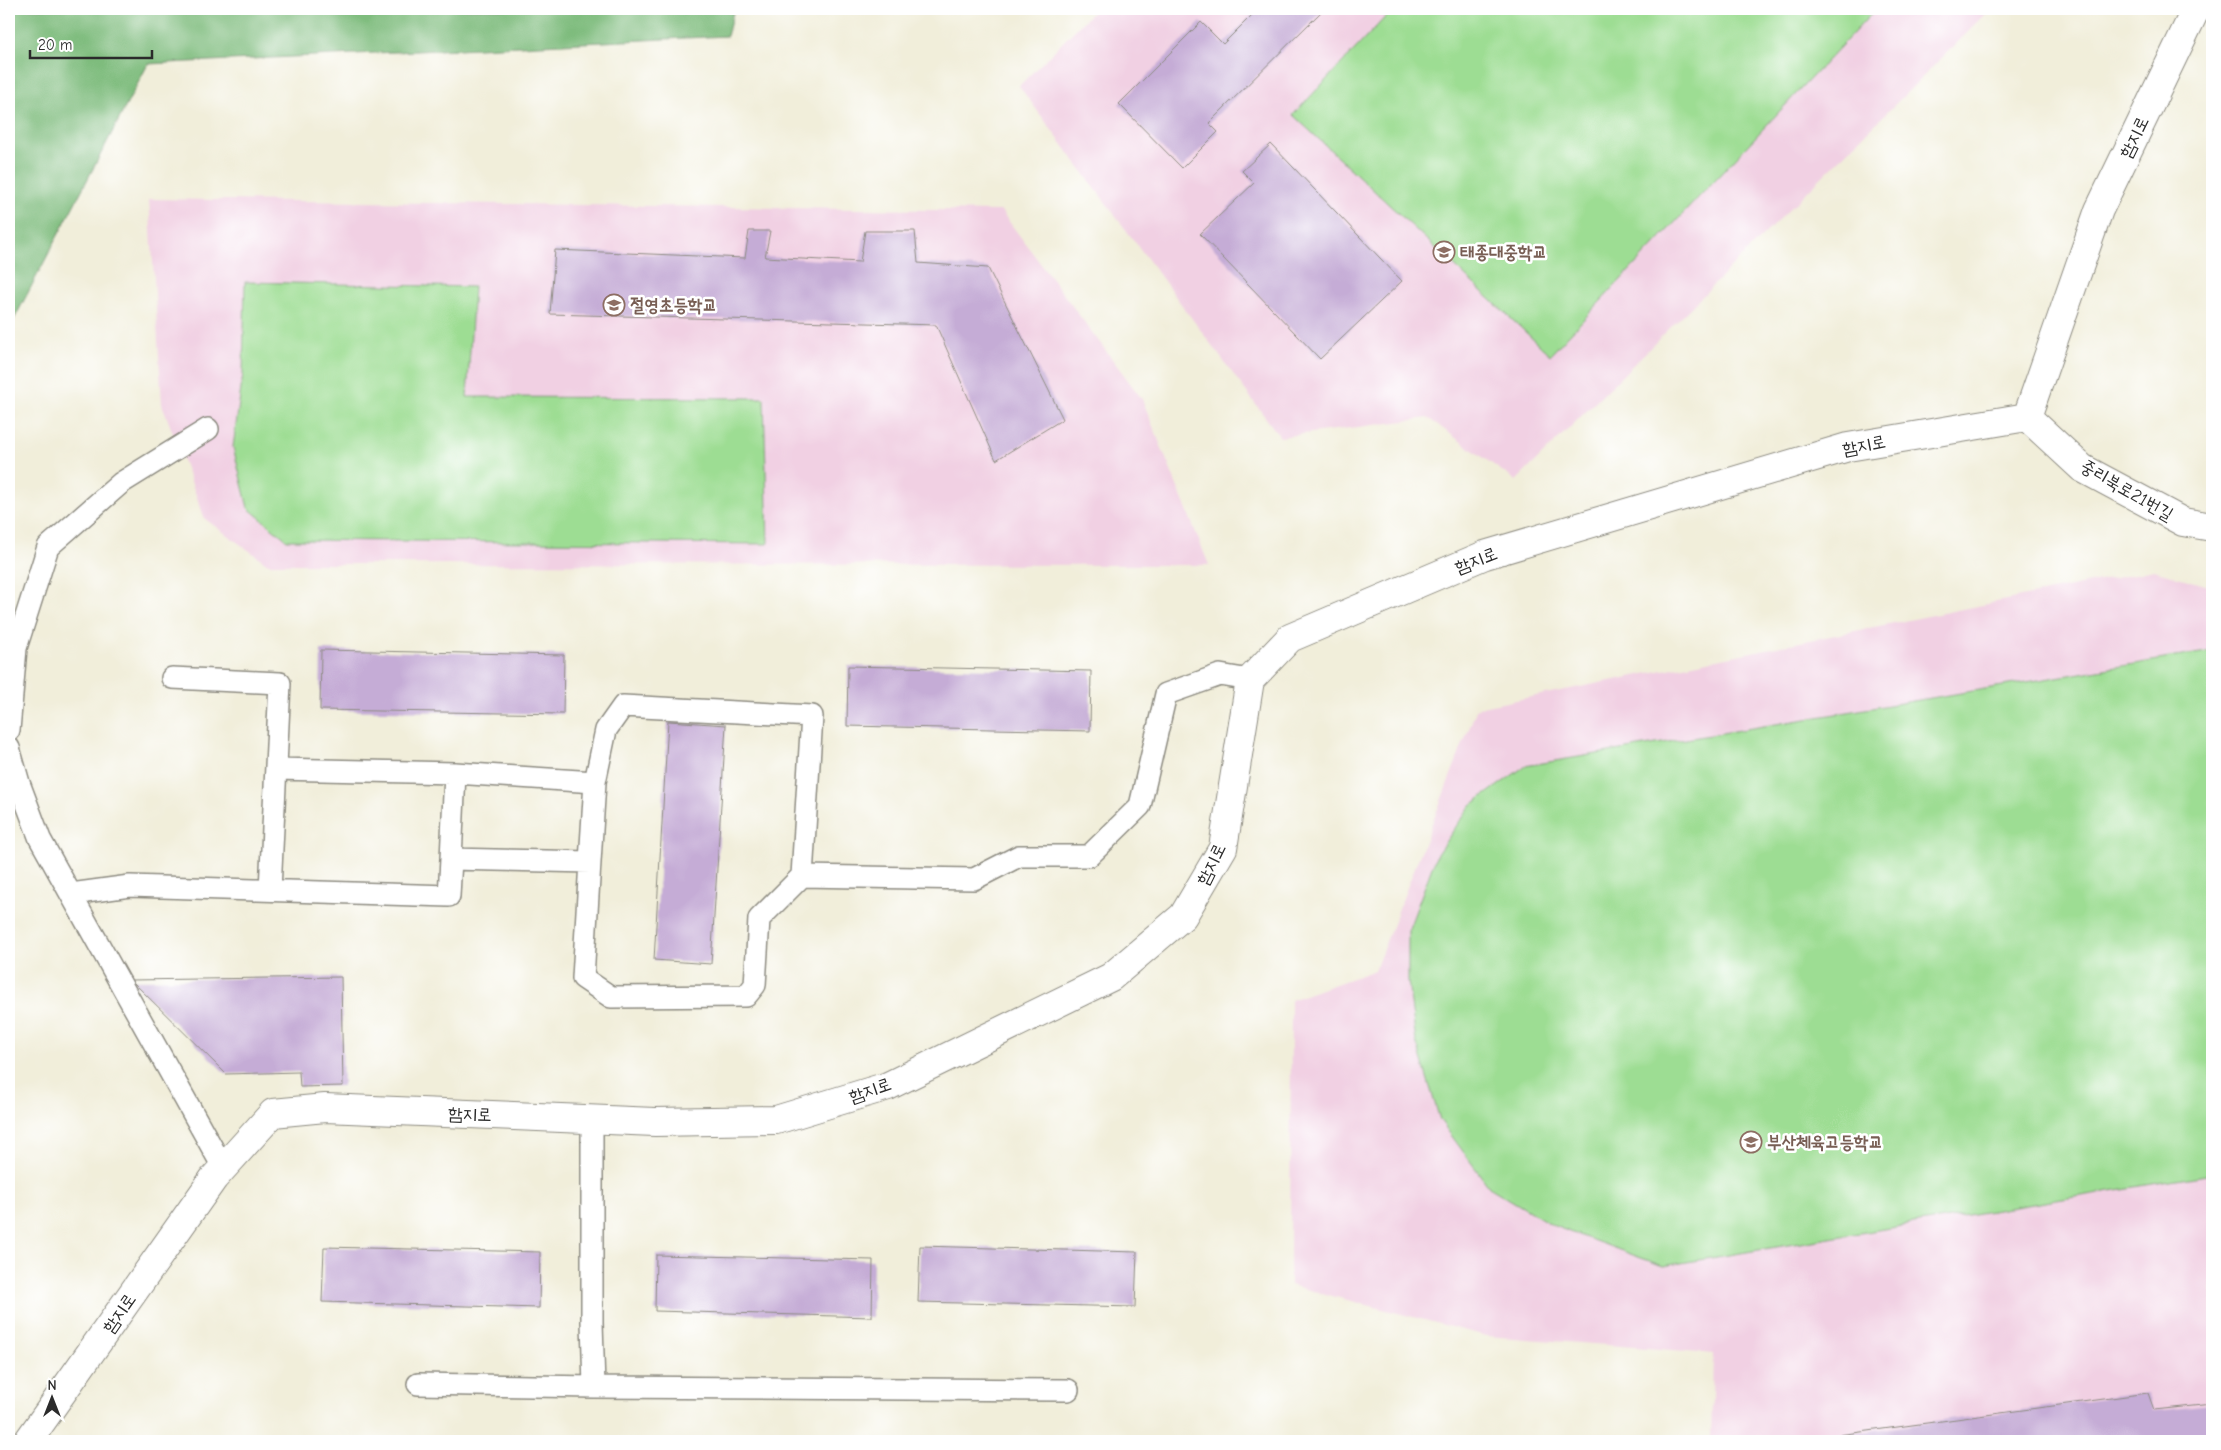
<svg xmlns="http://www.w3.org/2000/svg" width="2221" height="1450" viewBox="0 0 2221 1450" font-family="'Comic Neue','Poor Story',sans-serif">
<rect width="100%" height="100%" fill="#fff"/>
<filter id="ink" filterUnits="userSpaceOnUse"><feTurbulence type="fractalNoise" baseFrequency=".02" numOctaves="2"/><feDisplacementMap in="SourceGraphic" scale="10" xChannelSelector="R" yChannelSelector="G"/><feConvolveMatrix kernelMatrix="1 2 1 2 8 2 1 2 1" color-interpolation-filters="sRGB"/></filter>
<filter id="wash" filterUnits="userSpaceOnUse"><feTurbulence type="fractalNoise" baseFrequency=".0096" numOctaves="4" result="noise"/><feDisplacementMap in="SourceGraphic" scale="20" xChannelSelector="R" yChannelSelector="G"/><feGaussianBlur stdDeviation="1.12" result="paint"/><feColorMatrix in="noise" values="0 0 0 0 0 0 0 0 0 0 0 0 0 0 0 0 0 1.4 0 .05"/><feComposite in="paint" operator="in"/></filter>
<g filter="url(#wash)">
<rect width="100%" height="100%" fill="#f1eeda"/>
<path fill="#f1d0e3" d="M 1096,9 L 1991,9 L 1516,481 L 1428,418 L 1280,437 L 1019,86 Z
M 149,199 L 1001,211 L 1142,399 L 1209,565 L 268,564 L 205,519 L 162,404 Z
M 2154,570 L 2212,587 L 2212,1441 L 1711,1441 L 1713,1353 L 1486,1336 L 1290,1285 L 1291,1000 L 1375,970 L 1477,708 Z"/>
<path fill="#9ddd93" stroke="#64845f" d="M 1393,9 L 1876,9 L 1550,355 L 1293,115 Z
M 245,282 L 474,287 L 467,397 L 764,398 L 768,544 L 287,540 L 248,508 L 233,447 L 243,374 Z
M 2212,651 L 2212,1174 L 1663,1266 L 1554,1226 L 1489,1187 L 1440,1120 L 1416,1041 L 1408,981 L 1408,931 L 1437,854 L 1471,805 L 1525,766 Z"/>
<path fill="#7ebc7d" stroke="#547454" d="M 9,9 L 734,9 L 727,36 L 148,64 L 9,329 Z"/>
<g id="blocks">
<path fill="#c5acd6" d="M 1258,9 L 1324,9 L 1209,123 L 1218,132 L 1182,168 L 1119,104 L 1201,22 L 1223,44 Z
M 1271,144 L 1402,281 L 1320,359 L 1200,234 L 1254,183 L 1242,171 Z
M 749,231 L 770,231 L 765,257 L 860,262 L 865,231 L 915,231 L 918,263 L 988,268 L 1063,419 L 996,460 L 936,325 L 550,314 L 555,250 L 745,258 Z
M 321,650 L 564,655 L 563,714 L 320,710 Z
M 848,666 L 1091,671 L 1090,731 L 847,726 Z
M 668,721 L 726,725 L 711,964 L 654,960 Z
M 341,977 L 343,1086 L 300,1087 L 299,1072 L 226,1074 L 131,980 Z
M 920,1246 L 1137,1252 L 1135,1307 L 918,1302 Z
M 324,1247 L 540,1252 L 539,1308 L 322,1302 Z
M 656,1255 L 873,1260 L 872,1317 L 655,1311 Z
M 2148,1393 L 2154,1410 L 2212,1404 L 2212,1441 L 1809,1441 L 1809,1439 Z"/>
</g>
</g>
<g filter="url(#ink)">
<use href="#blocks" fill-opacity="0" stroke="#8e8c82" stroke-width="1"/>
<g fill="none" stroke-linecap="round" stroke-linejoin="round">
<g stroke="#8e8c82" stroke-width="24">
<path id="lane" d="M 172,678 L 280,683 L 270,890
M 9,730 L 16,648 L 48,547 L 121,483 L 208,429
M 9,748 L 19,783 L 40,839 L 224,1169
M 276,769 L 455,773 L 595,782 L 590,862
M 595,782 L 606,730 L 623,706 L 812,716 L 802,876
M 451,859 L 455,773
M 71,894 L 130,886 L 449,896 L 451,859 L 590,862 L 583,978 L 611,997 L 746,996 L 755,985 L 759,919 L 802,876 L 974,879 L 1019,856 L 1089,856 L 1140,806 L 1166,694 L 1220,675 L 1250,680
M 592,1119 L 592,1322 L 594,1387
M 418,1384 L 594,1387 L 1068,1390"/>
</g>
<g stroke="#8e8c82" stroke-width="30">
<path id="secondary" d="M 2027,417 L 2099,210 L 2196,9
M 2027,417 L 2082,468 L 2183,522 L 2212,527
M 28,1441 L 214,1178 L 273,1113 L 325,1108 L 655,1122 L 776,1120 L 888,1086 L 1111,977 L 1183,916 L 1223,848 L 1250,680 L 1290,638 L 1485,555 L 1848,447 L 2027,417"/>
</g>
<use href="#lane" stroke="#fff" stroke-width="21"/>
<use href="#secondary" stroke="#fff" stroke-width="28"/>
</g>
</g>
<defs>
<g id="school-ring" transform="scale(1.125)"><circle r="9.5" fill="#fff" stroke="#8d6e63" stroke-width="1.5"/><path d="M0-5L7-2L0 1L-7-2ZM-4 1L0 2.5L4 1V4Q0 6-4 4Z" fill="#8d6e63"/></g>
</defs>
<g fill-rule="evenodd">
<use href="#school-ring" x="1444" y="252"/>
<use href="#school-ring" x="614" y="305"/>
<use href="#school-ring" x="1751" y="1142"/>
</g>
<g text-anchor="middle" stroke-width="5" stroke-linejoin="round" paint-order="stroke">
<g font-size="18" fill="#2b2b2b" stroke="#fff">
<text transform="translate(2134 137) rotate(-64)" y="6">함지로</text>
<text transform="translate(1864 445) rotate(-11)" y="6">함지로</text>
<text transform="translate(2127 490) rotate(30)" y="6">중리북로21번길</text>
<text transform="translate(1476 560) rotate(-21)" y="6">함지로</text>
<text transform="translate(1211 864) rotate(-64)" y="6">함지로</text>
<text transform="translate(870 1090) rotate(-19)" y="6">함지로</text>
<text transform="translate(470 1114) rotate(2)" y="6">함지로</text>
<text transform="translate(119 1313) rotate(-55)" y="6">함지로</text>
</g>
<g font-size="18" font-weight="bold" fill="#785e54" stroke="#fff" text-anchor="start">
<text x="1460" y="258">태종대중학교</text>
<text x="630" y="311">절영초등학교</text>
<text x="1767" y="1148">부산체육고등학교</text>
</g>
</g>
<rect width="2221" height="1450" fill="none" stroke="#fff" stroke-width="30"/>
<g transform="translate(52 1398)" stroke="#ffffff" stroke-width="4" paint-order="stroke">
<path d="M0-4L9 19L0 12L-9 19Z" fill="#2b2b2b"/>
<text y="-8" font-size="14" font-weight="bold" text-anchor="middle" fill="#2b2b2b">N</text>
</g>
<path d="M30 50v8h122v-8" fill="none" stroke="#2b2b2b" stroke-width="2.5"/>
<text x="38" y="50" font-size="15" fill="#2b2b2b" stroke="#ffffff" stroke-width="4" paint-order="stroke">20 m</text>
</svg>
